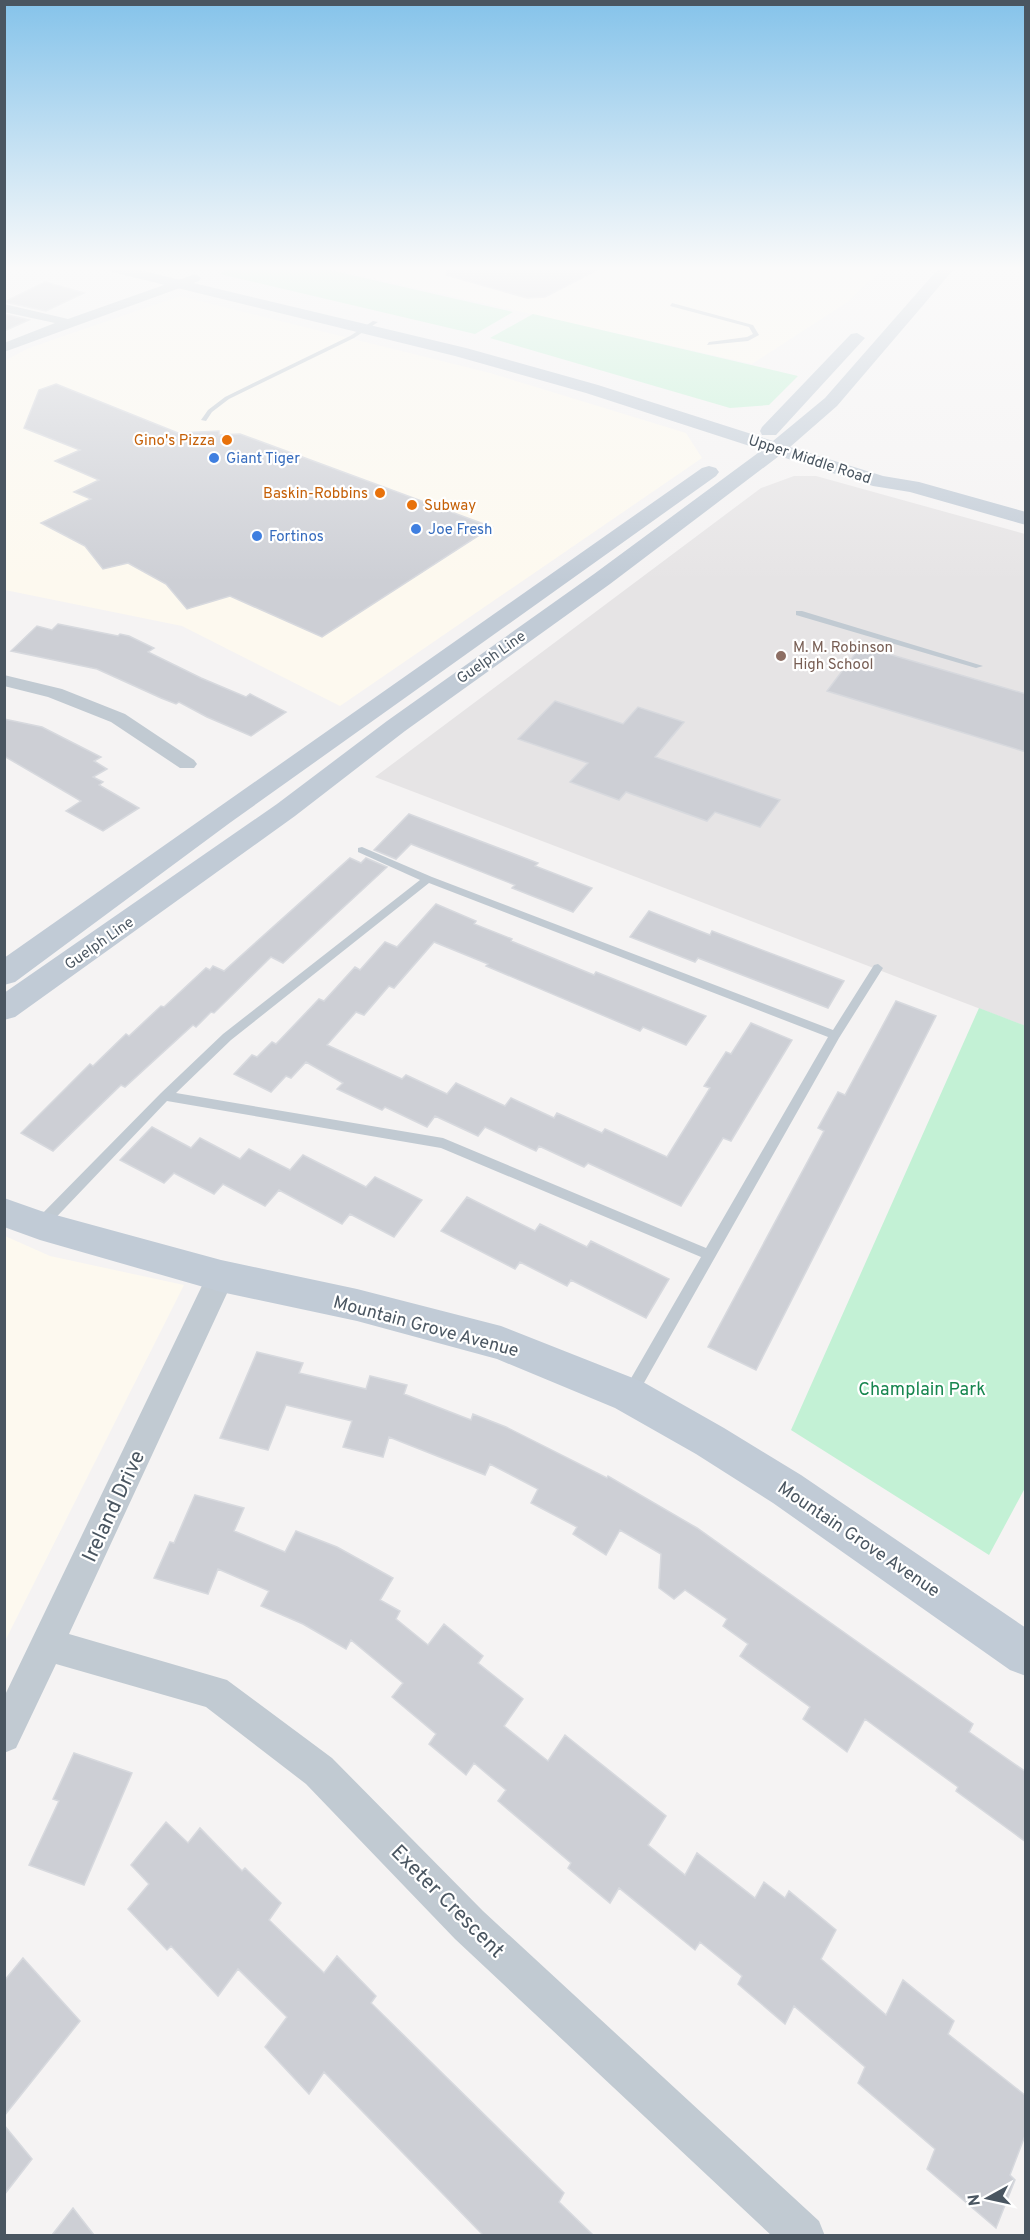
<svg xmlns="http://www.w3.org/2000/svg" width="1030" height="2240" viewBox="0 0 1030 2240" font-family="Overpass,sans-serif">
<rect width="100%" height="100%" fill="#f5f3f3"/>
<path fill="#fdf9ef" d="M 333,269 L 882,269 L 849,301 L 752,364 Z
M 180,296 L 490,373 L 686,433 L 702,458 L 340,706 L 182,626 L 5,590 L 4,361 L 29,348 Z
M 5,1236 L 50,1256 L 184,1285 L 5,1641 Z"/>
<path fill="#e6e4e5" d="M 794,476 L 816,476 L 1025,534 L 1025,1026 L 375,777 L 761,488 Z"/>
<path fill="#c3f1d5" d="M 227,269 L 325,269 L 513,312 L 475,334 L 220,274 Z
M 533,314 L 798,376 L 769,405 L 730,408 L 490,338 Z
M 979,1008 L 1026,1026 L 1025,1488 L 989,1555 L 791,1430 Z"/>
<path fill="#cdcfd5" stroke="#d7d9de" stroke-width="1.5" d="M 447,269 L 533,270 L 599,269 L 545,297 L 527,298 L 446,275 Z
M 45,282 L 84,293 L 46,311 L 4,302 Z
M 4,314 L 29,320 L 4,331 Z
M 56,384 L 178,433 L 219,431 L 219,435 L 240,434 L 492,527 L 322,637 L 230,596 L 187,609 L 166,584 L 128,563 L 103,569 L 85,546 L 41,523 L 91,499 L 74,492 L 99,480 L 55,461 L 80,450 L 24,428 L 39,390 Z
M 58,624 L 118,636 L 120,634 L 129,636 L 154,648 L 148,652 L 201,678 L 246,697 L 250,694 L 286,712 L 251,736 L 207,717 L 179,702 L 176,704 L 161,698 L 97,669 L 11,651 L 37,626 L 52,630 Z
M 861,646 L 1026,694 L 1026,752 L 827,691 Z
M 555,701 L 623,724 L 638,707 L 684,722 L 655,757 L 780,800 L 760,827 L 715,812 L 707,821 L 626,792 L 619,800 L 570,782 L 588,763 L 518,739 Z
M 4,719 L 42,727 L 101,757 L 94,761 L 107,769 L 93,777 L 103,782 L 99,785 L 139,808 L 103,831 L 66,811 L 81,801 L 4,756 Z
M 409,814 L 538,863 L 535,866 L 592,888 L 573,912 L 512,888 L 515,885 L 411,844 L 396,859 L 374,850 Z
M 350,858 L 361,863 L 366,858 L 387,867 L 283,963 L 271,957 L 214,1013 L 211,1012 L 196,1027 L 193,1025 L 125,1087 L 121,1085 L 53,1151 L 21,1133 L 90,1064 L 93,1066 L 126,1034 L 129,1036 L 161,1006 L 164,1007 L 206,968 L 210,970 L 213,966 L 224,971 Z
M 436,904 L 476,921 L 474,924 L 512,939 L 511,941 L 594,975 L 596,972 L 706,1016 L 686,1045 L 643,1027 L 640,1031 L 486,966 L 488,964 L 434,942 L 394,988 L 389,986 L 364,1015 L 356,1012 L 327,1045 L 402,1079 L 406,1075 L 447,1094 L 456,1083 L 505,1106 L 511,1098 L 554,1118 L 557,1113 L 602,1133 L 605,1129 L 667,1157 L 710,1088 L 704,1086 L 726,1052 L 731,1054 L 751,1023 L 792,1040 L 731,1141 L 723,1138 L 681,1206 L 588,1163 L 584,1167 L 539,1146 L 536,1151 L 485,1127 L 478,1136 L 435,1116 L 427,1127 L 385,1107 L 382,1110 L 337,1089 L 343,1083 L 306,1062 L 291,1078 L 286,1076 L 271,1092 L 234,1074 L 252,1055 L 257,1057 L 272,1042 L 276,1044 L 319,999 L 324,1001 L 355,967 L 360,970 L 385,942 L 397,947 Z
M 649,911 L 710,935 L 712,931 L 844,981 L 828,1008 L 698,958 L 695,962 L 630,937 Z
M 896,1001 L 936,1016 L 756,1370 L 708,1347 L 824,1131 L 818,1128 L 838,1092 L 845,1095 Z
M 152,1127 L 191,1148 L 200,1138 L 240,1159 L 249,1149 L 290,1170 L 303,1155 L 366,1187 L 375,1177 L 422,1200 L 394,1237 L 350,1214 L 342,1224 L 279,1190 L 265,1206 L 223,1184 L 214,1194 L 174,1173 L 164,1183 L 120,1160 Z
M 467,1197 L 535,1231 L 540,1224 L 587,1247 L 591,1241 L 669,1279 L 646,1318 L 571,1280 L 567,1286 L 520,1262 L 515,1269 L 441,1231 Z
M 257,1352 L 303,1363 L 299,1373 L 366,1389 L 370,1376 L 407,1385 L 404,1394 L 471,1420 L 473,1414 L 506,1427 L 607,1478 L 608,1476 L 697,1528 L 973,1724 L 969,1732 L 1026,1772 L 1026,1842 L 956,1791 L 958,1787 L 865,1719 L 847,1752 L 803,1719 L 810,1707 L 740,1656 L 748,1644 L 723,1626 L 727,1619 L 685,1590 L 674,1599 L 659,1588 L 661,1554 L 620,1530 L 606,1555 L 573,1534 L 577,1527 L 531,1503 L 538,1489 L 490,1464 L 485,1475 L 389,1437 L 383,1457 L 343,1447 L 352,1421 L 286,1405 L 268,1450 L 220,1438 Z
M 195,1495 L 244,1508 L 234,1531 L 285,1552 L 296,1531 L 337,1547 L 393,1578 L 380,1600 L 400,1611 L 396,1619 L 428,1645 L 444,1624 L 483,1656 L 478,1663 L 523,1699 L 504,1726 L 548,1761 L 565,1735 L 666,1816 L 648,1845 L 685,1875 L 697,1853 L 755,1898 L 764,1882 L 785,1898 L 789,1891 L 836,1930 L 821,1959 L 886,2015 L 903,1980 L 954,2021 L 948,2034 L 1026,2096 L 1026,2133 L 1010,2175 L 1015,2180 L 996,2228 L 927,2169 L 935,2149 L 858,2083 L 865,2067 L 794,2006 L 785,2024 L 738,1984 L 742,1976 L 700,1942 L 695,1950 L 619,1888 L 610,1903 L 568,1868 L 571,1863 L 498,1801 L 506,1790 L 474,1763 L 466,1775 L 429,1744 L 436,1734 L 392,1697 L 403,1683 L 351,1640 L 346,1649 L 303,1624 L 261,1606 L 269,1591 L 218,1569 L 208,1594 L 154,1578 L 170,1542 L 174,1543 Z
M 74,1753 L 132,1773 L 84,1885 L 29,1865 L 59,1801 L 53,1799 Z
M 166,1822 L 188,1843 L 200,1828 L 242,1871 L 245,1868 L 281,1903 L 269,1920 L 324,1973 L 337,1956 L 376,1996 L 371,2003 L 564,2193 L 559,2202 L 593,2235 L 483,2235 L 324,2072 L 309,2094 L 265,2047 L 287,2017 L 238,1969 L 218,1996 L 171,1946 L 167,1950 L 128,1909 L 149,1884 L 131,1865 Z
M 23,1958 L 80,2021 L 4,2116 L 4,1981 Z
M 4,2125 L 32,2159 L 4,2195 Z
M 73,2208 L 94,2235 L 52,2235 Z"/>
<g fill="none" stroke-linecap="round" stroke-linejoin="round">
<path fill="#c1cad2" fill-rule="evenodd" d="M 672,303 L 753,325 L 759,335 L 748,341 L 707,345 L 709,342 L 747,337 L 753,334 L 749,327 L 670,306 Z
M 373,321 L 378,322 L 354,338 L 229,399 L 212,412 L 206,421 L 201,420 L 208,410 L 225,397 L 350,336 Z
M 796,611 L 802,611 L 983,666 L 976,668 L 796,615 Z
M 362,847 L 432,877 L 833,1030 L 874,965 L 878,964 L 883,968 L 839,1038 L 636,1397 L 631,1398 L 626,1397 L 624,1392 L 626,1387 L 701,1257 L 441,1148 L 167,1101 L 45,1229 L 40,1230 L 35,1229 L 34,1225 L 35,1221 L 161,1093 L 223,1034 L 420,880 L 358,852 L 358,848 ZM 429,883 L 828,1037 L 706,1248 L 443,1138 L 176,1093 L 231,1040 Z"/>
<path fill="#c1cad2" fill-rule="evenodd" d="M 195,274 L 201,278 L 199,281 L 4,352 L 4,343 L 55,323 L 4,312 L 4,304 L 68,319 Z
M 4,675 L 62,689 L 125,714 L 194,760 L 197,764 L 194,768 L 180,768 L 111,722 L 48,697 L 4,686 Z
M 221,1264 L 231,1267 L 235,1276 L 69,1634 L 227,1680 L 332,1758 L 483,1911 L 819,2221 L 825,2236 L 772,2236 L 455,1939 L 306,1784 L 206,1707 L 56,1664 L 16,1748 L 4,1753 L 4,1697 L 211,1267 Z"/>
<path fill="#c1cbd6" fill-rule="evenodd" d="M 109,269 L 135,269 L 466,348 L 598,385 L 773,441 L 825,398 L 938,269 L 954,269 L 837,406 L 790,447 L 883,476 L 919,482 L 1026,512 L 1026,525 L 910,492 L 873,486 L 779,456 L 610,584 L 405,731 L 295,816 L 15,1017 L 4,1020 L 4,993 L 277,804 L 387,721 L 594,574 L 762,450 L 586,393 L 455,356 L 112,272 Z
M 857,333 L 865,338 L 776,435 L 762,435 L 760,431 L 762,427 L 851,334 Z
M 709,466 L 716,468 L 719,472 L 716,476 L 231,822 L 15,982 L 4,985 L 4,958 L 702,468 Z
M 4,1198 L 41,1211 L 221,1260 L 357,1289 L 501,1326 L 643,1382 L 724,1428 L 801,1475 L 1026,1628 L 1026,1676 L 1010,1670 L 773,1503 L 696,1454 L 615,1408 L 497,1359 L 357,1321 L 221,1292 L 40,1240 L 4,1227 Z"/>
</g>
<linearGradient id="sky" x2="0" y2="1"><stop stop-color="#85c3ea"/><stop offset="0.46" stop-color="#fafafa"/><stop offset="1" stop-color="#fafafa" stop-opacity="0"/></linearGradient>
<rect width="1030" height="582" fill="url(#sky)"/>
<g fill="#e8710a" stroke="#fff" stroke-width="2">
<circle cx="227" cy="440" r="6"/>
<circle cx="380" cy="493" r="6"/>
<circle cx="412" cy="505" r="6"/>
</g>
<g fill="#3f7fe0" stroke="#fff" stroke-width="2">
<circle cx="214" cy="458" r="6"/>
<circle cx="416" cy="529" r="6"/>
<circle cx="257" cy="536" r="6"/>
</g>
<circle fill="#8d6e63" stroke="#fff" stroke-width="2" cx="781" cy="656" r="6"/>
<g text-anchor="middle" stroke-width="4.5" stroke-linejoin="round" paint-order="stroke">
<g font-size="15" fill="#c56008" stroke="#fff" text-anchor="end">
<text x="215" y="445">Gino's Pizza</text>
<text x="368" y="498">Baskin-Robbins</text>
<text x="424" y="510" text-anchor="start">Subway</text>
</g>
<g font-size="15" fill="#366cbe" stroke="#fff" text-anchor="start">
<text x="226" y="463">Giant Tiger</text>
<text x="428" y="534">Joe Fresh</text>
<text x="269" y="541">Fortinos</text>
</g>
<g font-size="15" fill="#4a5661" stroke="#fff">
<text transform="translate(810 459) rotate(18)" y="5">Upper Middle Road</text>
<text transform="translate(491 657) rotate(-35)" y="5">Guelph Line</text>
<text transform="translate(99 943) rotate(-35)" y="5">Guelph Line</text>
</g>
<g font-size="15" fill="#785e54" stroke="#fff" text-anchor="start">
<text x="793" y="652">M. M. Robinson<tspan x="793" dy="17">High School</tspan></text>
</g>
<g font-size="18" fill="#4a5661" stroke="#fff">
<text transform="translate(426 1326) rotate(15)" y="6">Mountain Grove Avenue</text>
<text transform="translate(859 1539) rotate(34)" y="6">Mountain Grove Avenue</text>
</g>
<g font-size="18" fill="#17864f" stroke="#fff">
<text x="922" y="1395">Champlain Park</text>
</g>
<g font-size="21" fill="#4a5661" stroke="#fff">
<text transform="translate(113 1506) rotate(-65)" y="7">Ireland Drive</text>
<text transform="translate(448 1901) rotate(45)" y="7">Exeter Crescent</text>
</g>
</g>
<rect width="1030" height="2240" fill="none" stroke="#4a5661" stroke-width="12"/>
<g transform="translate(988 2198) rotate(262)" stroke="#ffffff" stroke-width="4.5" paint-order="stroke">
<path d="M0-4.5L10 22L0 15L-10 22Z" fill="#4a5661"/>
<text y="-9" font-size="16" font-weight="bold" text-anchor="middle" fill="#4a5661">N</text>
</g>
</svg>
